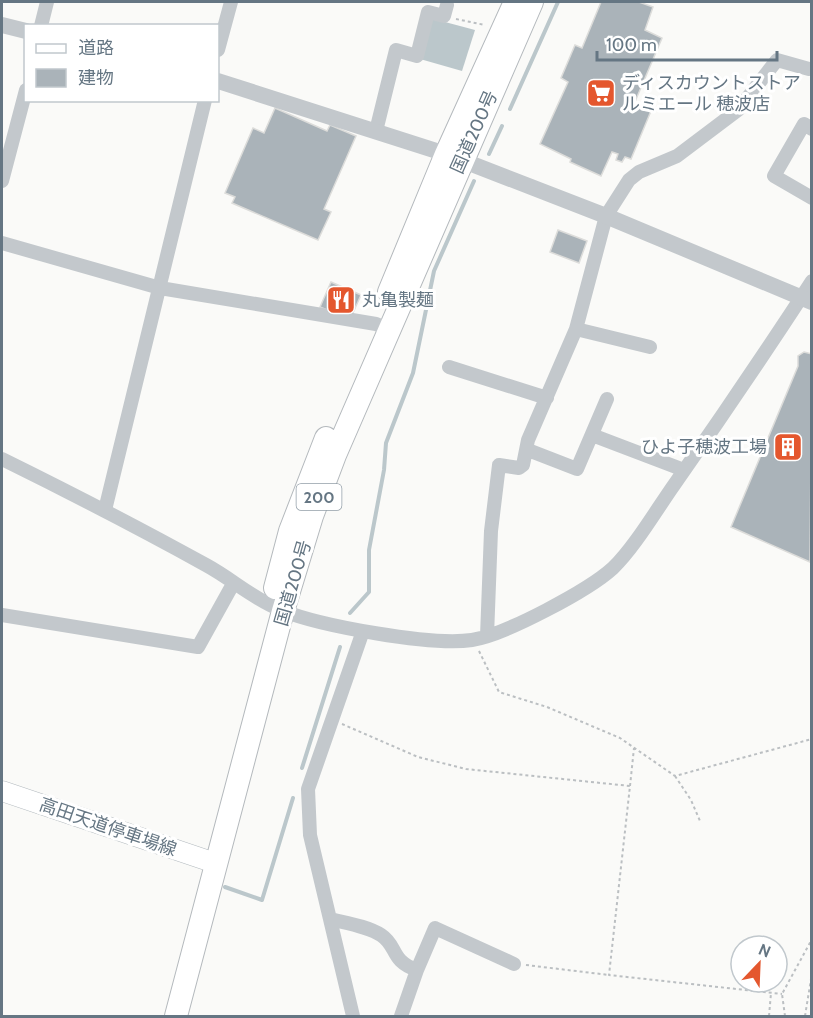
<svg xmlns="http://www.w3.org/2000/svg" width="813" height="1018" viewBox="0 0 813 1018" font-family="Cabin,'Noto Sans JP',sans-serif">
<rect width="100%" height="100%" fill="#fafaf8"/>
<path fill="#bbc7cb" d="M 430,18 L 475,30 L 462,71 L 420,59 Z"/>
<g fill="none" stroke-linecap="round" stroke-linejoin="round">
<path stroke="#bbc7cb" stroke-width="4" d="M 510,109 L 558,2
M 489,154 L 502,126
M 350,613 L 369,592 L 369,550 L 384,470 L 386,443 L 413,373 L 434,271 L 474,181
M 302,768 L 340,647
M 225,887 L 262,900 L 293,798"/>
</g>
<path fill="#aab3b9" stroke="#dcdcda" stroke-width="1.5" d="M 601,2 L 639,2 L 653,7 L 645,30 L 662,38 L 634,104 L 651,111 L 631,159 L 625,157 L 622,162 L 616,160 L 618,154 L 612,152 L 601,176 L 570,162 L 571,159 L 540,144 L 568,82 L 561,78 L 575,45 L 582,48 Z
M 275,108 L 327,131 L 330,125 L 356,136 L 324,209 L 331,212 L 318,240 L 232,203 L 235,197 L 225,193 L 253,128 L 264,133 Z
M 558,230 L 587,241 L 579,263 L 550,252 Z
M 331,282 L 361,295 L 352,315 L 342,310 L 341,314 L 337,312 L 338,309 L 329,305 L 327,310 L 320,307 Z
M 804,352 L 812,354 L 810,562 L 731,527 L 798,366 L 798,356 Z"/>
<g fill="none" stroke-linecap="round" stroke-linejoin="round">
<g stroke="#b3babf" stroke-width="21">
<path id="secondary" d="M 2,791 L 215,863"/>
</g>
<g stroke="#b4b9bd" stroke-width="24">
<path id="trunk" d="M 389,292 L 446,154 L 515,2
M 275,588 L 290,531 L 326,438
M 176,1016 L 283,611 L 312,516 L 335,455 L 532,2"/>
</g>
<path stroke="#bbbfc2" stroke-width="2" stroke-dasharray="3 3" stroke-linecap="butt" d="M 456,19 L 485,25
M 479,651 L 499,692 L 547,707 L 620,738 L 675,776 L 812,739
M 342,724 L 418,757 L 466,769 L 630,786 L 609,975 L 782,994
M 675,776 L 691,800 L 700,821
M 630,786 L 634,748
M 526,965 L 609,975
M 769,1016 L 771,993
M 785,1016 L 782,994 L 812,939
M 805,1016 L 812,973"/>
<path stroke="#c3c8cc" stroke-width="14" d="M 41,26 L 47,2
M 218,50 L 231,2
M 812,129 L 804,124 L 774,176 L 812,198
M 376,131 L 396,50 L 417,56 L 428,12 L 444,16 L 447,5
M 2,181 L 26,90
M 2,243 L 160,288 L 376,324 L 390,330
M 576,329 L 650,347
M 449,367 L 547,398
M 592,435 L 684,470
M 528,450 L 577,469 L 607,399
M 2,459 C 71,493 139,528 206,565 C 232,579 253,599 281,610 C 320,626 431,646 472,640 C 505,635 589,590 613,568 C 634,548 657,509 674,485 C 721,418 767,350 812,281
M 105,510 L 205,100
M 2,615 L 198,647 L 233,584
M 487,636 L 491,531 L 499,465 L 519,468 L 523,465 L 528,440 L 576,329 L 606,216 L 629,180 L 639,172 L 677,156 L 738,110 L 777,60 L 809,69
M 330,919 C 346,923 367,926 381,935 C 398,946 390,961 417,970 L 435,928 L 514,964
M 353,1016 L 310,835 L 308,789 L 363,631
M 401,1016 L 417,970"/>
<path stroke="#c3c8cc" stroke-width="16" d="M 2,25 L 26,31
M 218,81 L 446,154 L 606,216 L 812,302"/>
<use href="#secondary" stroke="#fff" stroke-width="20"/>
<use href="#trunk" stroke="#fff" stroke-width="22"/>
</g>
<defs>
<g id="supermarket-square" transform="scale(1.5)"><rect x="-9" y="-9" width="18" height="18" rx="4" fill="#e4572e" stroke="#fff"/><path d="M-6-5.5h2.5l.6 2H6L4.5 2H-2.5L-4.4-4H-6ZM-1.5 3.2a1.3 1.3 0 1 0 .1 0ZM3 3.2a1.3 1.3 0 1 0 .1 0Z" fill="#fff"/></g>
<g id="restaurant-square" transform="scale(1.5)"><rect x="-9" y="-9" width="18" height="18" rx="4" fill="#e4572e" stroke="#fff"/><path d="M-5-6h1v4h1v-4h1v4h1v-4h1v5L-1.5 .5V6h-2V.5L-5-1ZM5-6V6H3V1.5H1.5Q1.5-4 5-6Z" fill="#fff"/></g>
<g id="building-square" transform="scale(1.5)"><rect x="-9" y="-9" width="18" height="18" rx="4" fill="#e4572e" stroke="#fff"/><path d="M-4-6H4V6H1V3H-1V6H-4ZM-2.5-4.3h1.7v1.8h-1.7ZM.8-4.3h1.7v1.8H.8ZM-2.5-1h1.7V.8h-1.7ZM.8-1h1.7V.8H.8Z" fill="#fff"/></g>
</defs>
<g fill-rule="evenodd">
<use href="#supermarket-square" x="601" y="93"/>
<use href="#restaurant-square" x="341" y="300"/>
<use href="#building-square" x="788" y="447"/>
</g>
<g text-anchor="middle" stroke-width="6" stroke-linejoin="round" paint-order="stroke">
<rect fill="#fff" stroke="#939fa8" stroke-width="1.5" x="296.5" y="484" width="45" height="26" rx="4.5"/>
<g font-size="16" font-weight="bold" fill="#657683">
<text x="319" y="503">200</text>
</g>
<g font-size="18" fill="#657683" stroke="#fff" text-anchor="start">
<text x="622" y="89">ディスカウントストア<tspan x="622" dy="21">ルミエール 穂波店</tspan></text>
<text x="362" y="306">丸亀製麺</text>
<text x="767" y="453" text-anchor="end">ひよ子穂波工場</text>
</g>
<g font-size="18" fill="#657683" stroke="#fff">
<text transform="translate(474 132) rotate(-66)" y="6">国道200号</text>
<text transform="translate(293 583) rotate(-74)" y="6">国道200号</text>
<text transform="translate(108 827) rotate(19)" y="6">高田天道停車場線</text>
</g>
</g>
<rect width="813" height="1018" fill="none" stroke="#657683" stroke-width="6"/>
<rect x="24" y="24" width="195" height="78" fill="#ffffff" stroke="#c1c8cd" stroke-width="1.5"/>
<rect x="36" y="44" width="30" height="9" fill="#ffffff" stroke="#c1c8cd" stroke-width="1.5"/>
<text x="78" y="54" font-size="18" fill="#657683">道路</text>
<rect x="36" y="69" width="30" height="18" fill="#aab3b9" stroke="#c1c8cd" stroke-width="1.5"/>
<text x="78" y="84" font-size="18" fill="#657683">建物</text>
<g transform="translate(759 964) rotate(23)"><circle r="28" fill="#ffffff" stroke="#c1c8cd" stroke-width="1.5"/>
<path d="M0-4.5L10 22L0 15L-10 22Z" fill="#e4572e"/>
<text y="-9" font-size="16" font-weight="bold" text-anchor="middle" fill="#657683">N</text>
</g>
<path d="M597 51v9h180v-9" fill="none" stroke="#657683" stroke-width="3"/>
<text x="606" y="51" font-size="18" fill="#657683" stroke="#ffffff" stroke-width="4.5" paint-order="stroke">100 m</text>
</svg>
